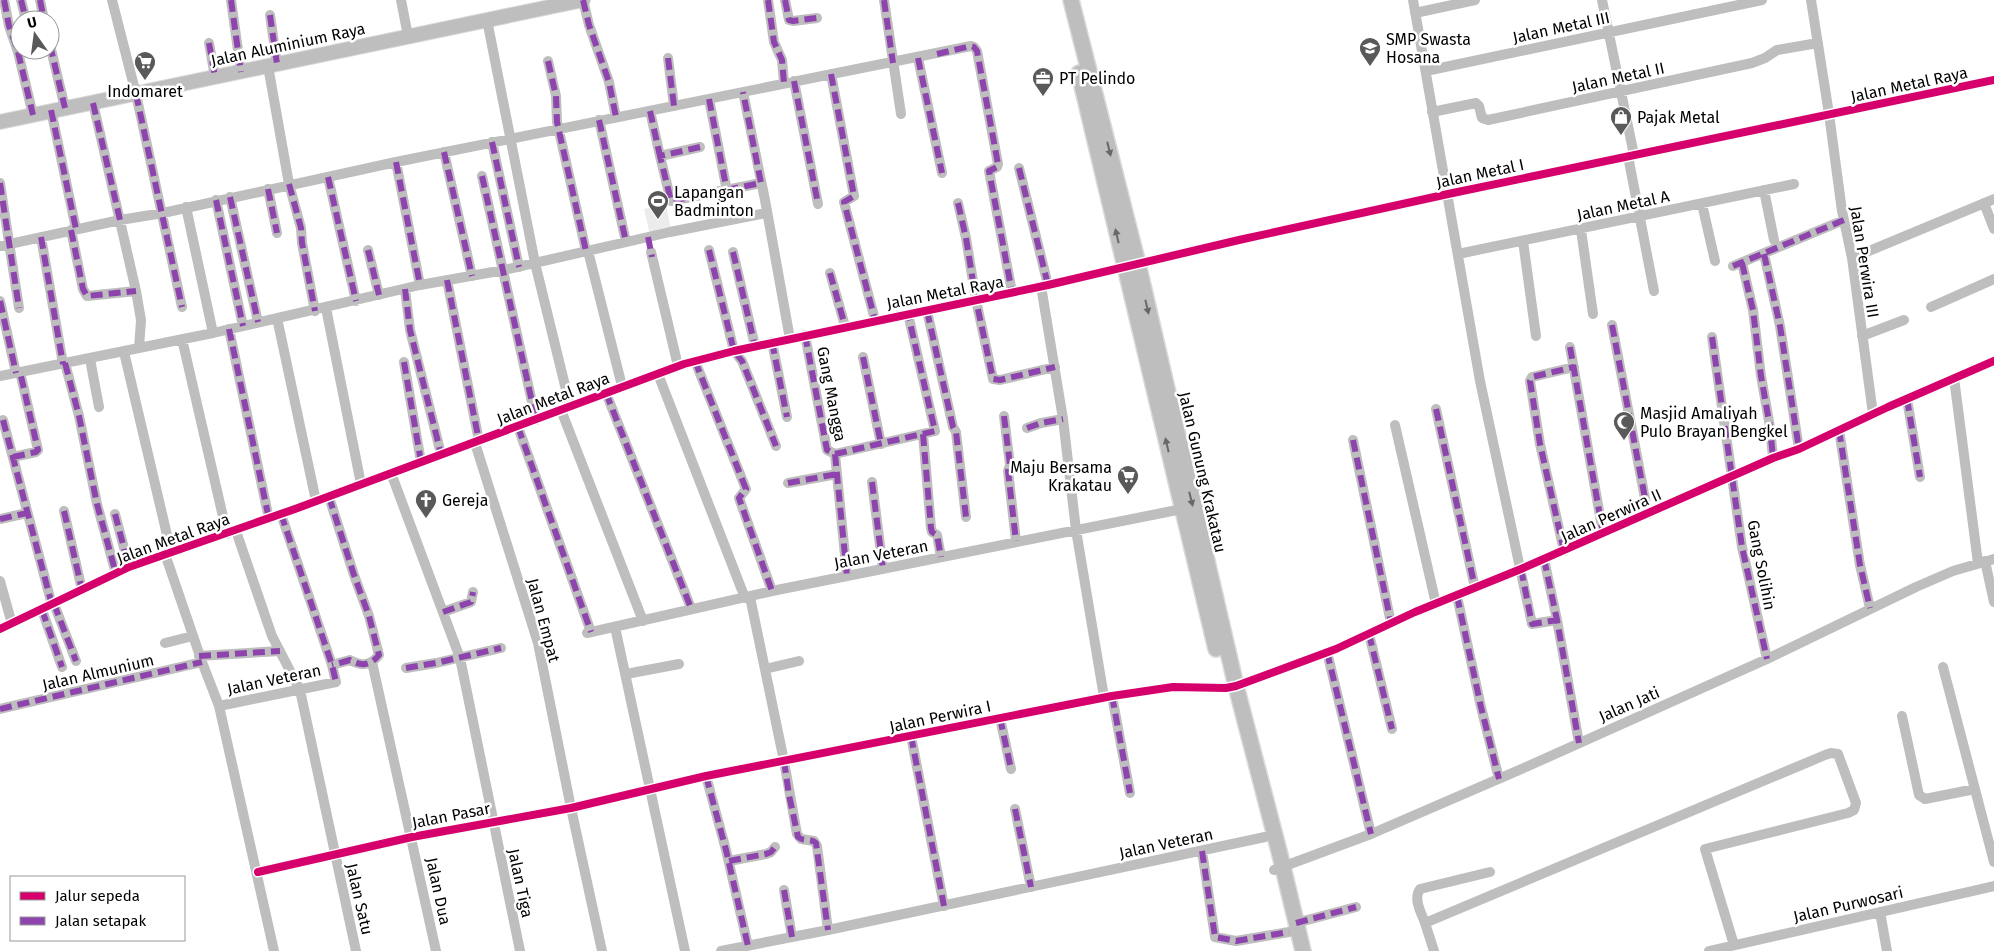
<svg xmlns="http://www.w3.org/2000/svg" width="1994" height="951" viewBox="0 0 1994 951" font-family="'Fira Sans',sans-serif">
<rect width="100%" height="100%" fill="#fff"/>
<path fill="#ececec" d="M 666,204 L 671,230 L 650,235 L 644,209 Z"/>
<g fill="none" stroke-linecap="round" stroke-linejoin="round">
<g stroke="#dbdbdb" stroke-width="16">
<path id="major" d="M 0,122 L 583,0"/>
</g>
<g stroke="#dbdbdb" stroke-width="18">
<path id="highway" d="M 1071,0 L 1138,264 L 1236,686 L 1280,855 L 1303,951
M 1079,73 L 1216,649"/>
</g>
<path stroke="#bebebe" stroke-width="10" d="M 4,0 L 9,26 L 18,52 L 33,115
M 21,0 L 26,20
M 40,0 L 44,20
M 112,0 L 136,94 L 182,307
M 231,0 L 241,72
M 401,0 L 408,36
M 583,0 L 589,25 L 609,82 L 616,117
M 768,0 L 774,42 L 782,60 L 784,83
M 785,0 L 789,20 L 793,21 L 817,18
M 884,0 L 901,114
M 1413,0 L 1480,381 L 1532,624 L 1557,620
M 1602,0 L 1634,155
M 1811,0 L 1829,114 L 1842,211 L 1852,258 L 1873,414
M 1415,13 L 1475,0
M 270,15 L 277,64
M 487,20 L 535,263 L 570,406
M 209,43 L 215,77
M 50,45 L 65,108
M 668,58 L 674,106
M 918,58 L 942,173
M 548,61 L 556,96 L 557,122 L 586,251
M 268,66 L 289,184 L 301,228 L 302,243 L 315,311
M 1426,71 L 1762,0
M 831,74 L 854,196 L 844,202 L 875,320
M 794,81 L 818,204
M 743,92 L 765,200 L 790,339
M 709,99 L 727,191
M 93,103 L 136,291 L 141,320 L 139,348
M 51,110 L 76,229
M 650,111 L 660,156
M 1432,112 L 1476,103 L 1479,106 L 1482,118 L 1488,120 L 1752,63 L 1765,58 L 1777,50 L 1818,43
M 599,120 L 626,242
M 492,142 L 519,267
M 700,147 L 660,156 L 671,201 L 761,183
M 444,152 L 472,276
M 1628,156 L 1654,291
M 396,162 L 420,285
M 1019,168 L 1048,285
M 482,176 L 536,420
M 328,177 L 356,301
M 0,183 L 19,308
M 268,189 L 277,233
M 1764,190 L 1774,240
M 230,197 L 258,322
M 216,200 L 243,326
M 958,203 L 966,238 L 976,300 L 993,379 L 1000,380 L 1055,367
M 1984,203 L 1994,229
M 1702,204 L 1715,261
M 186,207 L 213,333
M 71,230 L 83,289 L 87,296 L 136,291
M 1581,230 L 1593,314
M 41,237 L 63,364
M 1523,241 L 1536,336
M 0,246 L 120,220 L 163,213 L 396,162 L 971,46 L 974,47 L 977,51 L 998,164 L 997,167 L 989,171 L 1012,292
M 368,250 L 379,295
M 709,250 L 734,351 L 742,361 L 776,446
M 588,251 L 622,386
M 651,252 L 678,366
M 733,252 L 755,346
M 1458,254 L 1794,184
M 1764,254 L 1780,326 L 1799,449
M 1852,258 L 1994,199
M 1742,263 L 1753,310 L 1761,376 L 1770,427 L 1773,458
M 1733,266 L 1844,220
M 830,273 L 845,326
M 447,280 L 479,441
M 1041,286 L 1063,419 L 1076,530 L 1104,697
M 405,289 L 410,330 L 441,454
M 0,301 L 16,373
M 1931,307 L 1994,279
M 326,308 L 361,484
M 927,311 L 953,427 L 956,432 L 966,517
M 277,318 L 316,501
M 1612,325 L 1648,514
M 229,329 L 269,519
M 805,335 L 827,450 L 835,454
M 1862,336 L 1904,320
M 1712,337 L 1742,547 L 1767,659
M 182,339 L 227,534
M 772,342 L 787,417
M 1570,347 L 1603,533
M 124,352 L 171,552
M 863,357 L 881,444
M 90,359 L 99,407
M 695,361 L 746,489 L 739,498 L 772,591
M 404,362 L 421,462
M 65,363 L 79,416 L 97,504 L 116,574
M 658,374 L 745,598
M 0,376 L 213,333 L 420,285 L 504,270 L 670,232 L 766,213
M 1954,378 L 1978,563
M 606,393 L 691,608
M 1907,399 L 1920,477
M 1436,409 L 1475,588
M 561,410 L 643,621
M 1004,416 L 1010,465 L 1008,471 L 1016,541
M 3,420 L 52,605
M 1395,425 L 1436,604
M 518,427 L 591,632
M 1027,428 L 1041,423 L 1063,419
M 1839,430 L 1860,565 L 1870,608
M 923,434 L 931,528 L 932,532 L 937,535 L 941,557
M 1353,440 L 1391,623
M 475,443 L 538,643 L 571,808 L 602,951
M 835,454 L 935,431 L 908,314
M 835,454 L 847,576
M 13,457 L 36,452 L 38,450 L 20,372
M 391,473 L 460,658 L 520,951
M 872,482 L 883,569
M 788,483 L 837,474
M 329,497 L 354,575 L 369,616 L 379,655 C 371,665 362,667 350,660 L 332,665
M 64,511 L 82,590
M 115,514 L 129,567
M 0,519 L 27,513
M 236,531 L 272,636 L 300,690 L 356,951
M 1564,551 L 1540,444 L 1530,381 L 1532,377 L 1574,367
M 165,554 L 202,662 L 219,706 L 274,951
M 1544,559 L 1557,620 L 1579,743
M 1985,561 L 1994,602
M 0,581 L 12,624
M 1457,596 L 1481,707 L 1499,779
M 750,597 L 784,761 L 797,834 L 801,839 L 814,841 L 817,846 L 828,930
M 54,604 L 76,661
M 42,610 L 62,667
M 443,612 L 471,602 L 473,592
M 615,627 L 685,951
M 0,629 L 129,567 L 295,509 L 684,364 L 734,351 L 1048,285 L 1239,240 L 1448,194 L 1994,80
M 587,633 L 772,591 L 1182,509
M 1369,634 L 1392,729
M 165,643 L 193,636
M 1327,652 L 1371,834
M 199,656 L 280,651
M 372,662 L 436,951
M 1943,667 L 1994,862
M 406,668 L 436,663 L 501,648
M 765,669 L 799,661
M 626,674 L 679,664
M 1112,696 L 1130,793
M 219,706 L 336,682 L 332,665 L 281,514
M 0,709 L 202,662
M 1902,716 L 1919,795 L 1925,799 L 1975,789
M 1000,718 L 1011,769
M 911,736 L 944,906
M 706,776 L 726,850 L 748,946
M 1015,809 L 1031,887
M 1202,851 L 1215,937 L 1236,941 L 1289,932
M 729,861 L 766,854 L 771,852 L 775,847
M 1274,870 L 1371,834 L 1526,767 L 1767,659 L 1916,587 L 1953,571 L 1994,559
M 258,872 L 412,837 L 571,808 L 706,776 L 1112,696 L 1173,687 L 1226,688 L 1236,686 L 1336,649 L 1415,612 L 1521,569 L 1773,458 L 1799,449 L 1888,407 L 1994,361
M 784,890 L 792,937
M 1880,912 L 1887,951
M 1296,923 L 1356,907
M 1425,923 C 1421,912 1413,899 1420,889 L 1490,872
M 721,951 L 828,930 L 1265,837
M 1434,951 L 1425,923 L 1825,755 L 1831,753 L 1838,754 L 1856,803 L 1854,810 L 1848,813 L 1705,849 L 1734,945
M 1709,951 L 1994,886"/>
<use href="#major" stroke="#bebebe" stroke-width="14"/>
<use href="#highway" stroke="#bebebe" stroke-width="15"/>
<path stroke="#8e44ad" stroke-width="6" stroke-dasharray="12 6" stroke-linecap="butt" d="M 4,0 L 9,26 L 18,52 L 33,115
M 21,0 L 26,20
M 40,0 L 44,20
M 231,0 L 241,72
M 583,0 L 589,25 L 609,82 L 616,117
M 768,0 L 774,42 L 782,60 L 784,83
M 785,0 L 789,20 L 793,21 L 817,18
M 884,0 L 893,63
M 270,15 L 277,64
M 209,43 L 215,77
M 50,45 L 65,108
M 937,54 L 971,46 L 974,47 L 977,51 L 998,164 L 997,167 L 989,171 L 1012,292
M 668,58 L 674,106
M 918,58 L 942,173
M 548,61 L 556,96 L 557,122 L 586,251
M 831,74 L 854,196 L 844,202 L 875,320
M 794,81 L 818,204
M 136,94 L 182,307
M 709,99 L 727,191
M 93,103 L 120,220
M 51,110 L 76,229
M 650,111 L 660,156
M 599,120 L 626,242
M 492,142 L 519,267
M 700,147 L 660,156 L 671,201 L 761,183 L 743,92
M 444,152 L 472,276
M 396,162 L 420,285
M 1019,168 L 1048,285
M 482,176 L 536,420
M 328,177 L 356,301
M 0,183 L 19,308
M 289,184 L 301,228 L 302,243 L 315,311
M 268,189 L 277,233
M 230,197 L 258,322
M 216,200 L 243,326
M 958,203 L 966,238 L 976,300 L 993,379 L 1000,380 L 1055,367
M 71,230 L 83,289 L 87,296 L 136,291
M 41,237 L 63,364
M 648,237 L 652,257
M 368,250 L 379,295
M 709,250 L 734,351 L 742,361 L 776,446
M 733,252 L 755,346
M 1764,254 L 1780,326 L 1799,449
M 1742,263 L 1753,310 L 1761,376 L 1770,427 L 1773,458
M 1733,266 L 1844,220
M 830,273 L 845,326
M 447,280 L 479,441
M 405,289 L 410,330 L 441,454
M 0,301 L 16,373
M 927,311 L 953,427 L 956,432 L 966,517
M 1612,325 L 1648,514
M 229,329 L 269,519
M 805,335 L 827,450 L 835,454
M 1712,337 L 1742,547 L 1767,659
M 772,342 L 787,417
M 1570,347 L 1603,533
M 863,357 L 881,444
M 695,361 L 746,489 L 739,498 L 772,591
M 404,362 L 421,462
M 65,363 L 79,416 L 97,504 L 116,574
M 606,393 L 691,608
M 1907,399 L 1920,477
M 1436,409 L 1475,588
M 1004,416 L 1010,465 L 1008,471 L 1016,541
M 3,420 L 52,605
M 518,427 L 591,632
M 1027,428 L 1041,423 L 1063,419
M 1839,430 L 1860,565 L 1870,608
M 923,434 L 931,528 L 932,532 L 937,535 L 941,557
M 1353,440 L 1391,623
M 835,454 L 935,431 L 908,314
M 835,454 L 847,576
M 13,457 L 36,452 L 38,450 L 20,372
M 872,482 L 883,569
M 788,483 L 837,474
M 329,497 L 354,575 L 369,616 L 379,655 C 371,665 362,667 350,660 L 332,665
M 64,511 L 82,590
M 115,514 L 129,567
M 281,514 L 332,665 L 336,682
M 0,519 L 27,513
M 1564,551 L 1540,444 L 1530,381 L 1532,377 L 1574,367
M 1544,559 L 1557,620 L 1579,743
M 1521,569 L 1532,624 L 1557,620
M 1457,596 L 1481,707 L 1499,779
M 54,604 L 76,661
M 42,610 L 62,667
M 443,612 L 471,602 L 473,592
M 1369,634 L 1392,729
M 1327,652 L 1371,834
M 199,656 L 280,651
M 406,668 L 436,663 L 501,648
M 1112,696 L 1130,793
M 0,709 L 202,662
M 1000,718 L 1011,769
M 911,736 L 944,906
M 784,761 L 789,795 L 798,837 C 803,842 811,838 816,843 L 828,930
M 706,776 L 726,850 L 748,946
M 1015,809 L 1031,887
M 1202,851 L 1215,937 L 1236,941 L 1289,932
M 729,861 L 766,854 L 771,852 L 775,847
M 784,890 L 792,937
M 1296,923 L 1356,907"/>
<g stroke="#fff" stroke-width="11">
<path id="cycleway" d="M 0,629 L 129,567 L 295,509 L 684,364 L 734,351 L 1048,285 L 1239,240 L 1448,194 L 1994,80
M 258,872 L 412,837 L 571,808 L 706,776 L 1112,696 L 1173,687 L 1226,688 L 1236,686 L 1336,649 L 1415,612 L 1521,569 L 1773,458 L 1799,449 L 1888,407 L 1994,361"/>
</g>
<use href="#cycleway" stroke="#d6006c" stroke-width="8"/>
</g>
<defs><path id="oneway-solid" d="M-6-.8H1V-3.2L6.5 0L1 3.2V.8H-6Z" transform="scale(1.25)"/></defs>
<g fill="#686868">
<use href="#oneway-solid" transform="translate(1109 149) rotate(76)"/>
<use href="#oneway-solid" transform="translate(1117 236) rotate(-103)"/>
<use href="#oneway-solid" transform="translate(1147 307) rotate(77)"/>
<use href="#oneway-solid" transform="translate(1167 445) rotate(-103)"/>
<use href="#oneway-solid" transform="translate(1191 499) rotate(76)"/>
</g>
<defs>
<g id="school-pin" transform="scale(1.125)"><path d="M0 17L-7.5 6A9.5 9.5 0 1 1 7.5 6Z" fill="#595959" stroke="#fff"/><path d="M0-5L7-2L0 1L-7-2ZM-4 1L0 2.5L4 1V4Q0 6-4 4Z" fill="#fff"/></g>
<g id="supermarket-pin" transform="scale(1.125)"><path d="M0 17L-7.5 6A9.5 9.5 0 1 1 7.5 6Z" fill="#595959" stroke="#fff"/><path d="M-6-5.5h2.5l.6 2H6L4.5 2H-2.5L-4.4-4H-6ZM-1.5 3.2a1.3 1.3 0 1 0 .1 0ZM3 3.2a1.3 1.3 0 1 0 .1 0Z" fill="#fff"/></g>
<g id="office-pin" transform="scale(1.125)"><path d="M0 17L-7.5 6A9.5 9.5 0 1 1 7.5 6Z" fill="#595959" stroke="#fff"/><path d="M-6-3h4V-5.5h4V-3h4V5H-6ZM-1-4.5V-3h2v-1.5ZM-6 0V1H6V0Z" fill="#fff"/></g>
<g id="shop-pin" transform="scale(1.125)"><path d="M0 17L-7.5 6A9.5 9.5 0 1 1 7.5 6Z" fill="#595959" stroke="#fff"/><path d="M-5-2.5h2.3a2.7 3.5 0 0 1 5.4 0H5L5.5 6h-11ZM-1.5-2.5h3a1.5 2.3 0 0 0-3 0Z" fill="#fff"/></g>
<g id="stadium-pin" transform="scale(1.125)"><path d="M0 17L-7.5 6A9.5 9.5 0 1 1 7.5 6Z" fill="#595959" stroke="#fff"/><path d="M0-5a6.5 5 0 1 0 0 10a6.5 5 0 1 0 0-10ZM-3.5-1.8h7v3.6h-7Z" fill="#fff"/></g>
<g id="mosque-pin" transform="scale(1.125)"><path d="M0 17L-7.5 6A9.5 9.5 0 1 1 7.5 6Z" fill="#595959" stroke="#fff"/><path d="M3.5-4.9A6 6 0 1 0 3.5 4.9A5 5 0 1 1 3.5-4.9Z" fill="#fff"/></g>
<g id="church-pin" transform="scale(1.125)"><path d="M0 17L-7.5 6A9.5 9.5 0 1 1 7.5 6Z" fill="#595959" stroke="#fff"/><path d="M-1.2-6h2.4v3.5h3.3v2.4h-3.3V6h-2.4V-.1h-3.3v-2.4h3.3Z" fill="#fff"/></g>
</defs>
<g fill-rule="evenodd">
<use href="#school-pin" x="1370" y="48"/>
<use href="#supermarket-pin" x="145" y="62"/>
<use href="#office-pin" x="1043" y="78"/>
<use href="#shop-pin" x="1621" y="117"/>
<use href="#stadium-pin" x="658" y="201"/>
<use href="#mosque-pin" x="1624" y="422"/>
<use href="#supermarket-pin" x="1128" y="476"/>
<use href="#church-pin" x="426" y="500"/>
</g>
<g text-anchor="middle" stroke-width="5" stroke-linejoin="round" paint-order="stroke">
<g font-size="16" fill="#000" stroke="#fff">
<text transform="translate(1561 27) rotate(-12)" y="6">Jalan Metal III</text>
<text transform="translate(288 44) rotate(-12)" y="6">Jalan Aluminium Raya</text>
<text transform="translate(1618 77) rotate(-12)" y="6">Jalan Metal II</text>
<text transform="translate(1909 84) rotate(-12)" y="6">Jalan Metal Raya</text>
<text transform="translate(1480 173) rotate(-12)" y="6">Jalan Metal I</text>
<text transform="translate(1623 205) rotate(-12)" y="6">Jalan Metal A</text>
<text transform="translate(1865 262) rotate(81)" y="6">Jalan Perwira III</text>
<text transform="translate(945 292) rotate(-11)" y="6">Jalan Metal Raya</text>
<text transform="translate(832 394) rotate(79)" y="6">Gang Mangga</text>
<text transform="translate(553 398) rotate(-21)" y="6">Jalan Metal Raya</text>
<text transform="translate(1203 472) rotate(77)" y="6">Jalan Gunung Krakatau</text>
<text transform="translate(1611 515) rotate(-24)" y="6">Jalan Perwira II</text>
<text transform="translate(173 538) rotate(-20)" y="6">Jalan Metal Raya</text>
<text transform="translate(881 554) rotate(-11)" y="6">Jalan Veteran</text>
<text transform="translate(1762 565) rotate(79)" y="6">Gang Solihin</text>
<text transform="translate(544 620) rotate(75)" y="6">Jalan Empat</text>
<text transform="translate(98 672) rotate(-13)" y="6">Jalan Almunium</text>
<text transform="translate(274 679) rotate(-12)" y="6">Jalan Veteran</text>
<text transform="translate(1629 704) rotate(-24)" y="6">Jalan Jati</text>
<text transform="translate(940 716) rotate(-12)" y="6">Jalan Perwira I</text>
<text transform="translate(451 815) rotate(-11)" y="6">Jalan Pasar</text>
<text transform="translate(1166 843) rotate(-12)" y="6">Jalan Veteran</text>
<text transform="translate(521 883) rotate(78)" y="6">Jalan Tiga</text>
<text transform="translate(439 891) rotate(78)" y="6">Jalan Dua</text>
<text transform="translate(360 899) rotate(77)" y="6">Jalan Satu</text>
<text transform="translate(1848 904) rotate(-13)" y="6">Jalan Purwosari</text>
</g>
<g font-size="16" fill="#000" stroke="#fff" text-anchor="start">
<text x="1386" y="45">SMP Swasta<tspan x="1386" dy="18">Hosana</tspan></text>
<text x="1059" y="84">PT Pelindo</text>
<text x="145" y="97" text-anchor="middle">Indomaret</text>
<text x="1637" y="123">Pajak Metal</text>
<text x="674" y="198">Lapangan<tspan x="674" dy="18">Badminton</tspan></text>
<text x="1640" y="419">Masjid Amaliyah<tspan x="1640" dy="18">Pulo Brayan Bengkel</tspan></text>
<text x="1112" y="473" text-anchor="end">Maju Bersama<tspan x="1112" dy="18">Krakatau</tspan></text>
<text x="442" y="506">Gereja</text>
</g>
</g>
<rect x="10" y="876" width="175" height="65" fill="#ffffff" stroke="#999999"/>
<rect x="20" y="892" width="25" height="8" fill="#d6006c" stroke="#999999"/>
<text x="55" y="901" font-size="15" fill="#000000">Jalur sepeda</text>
<rect x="20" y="917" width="25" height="8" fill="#8e44ad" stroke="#999999"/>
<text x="55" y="926" font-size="15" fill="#000000">Jalan setapak</text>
<g transform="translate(35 35) rotate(346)"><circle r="24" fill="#ffffff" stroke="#999999"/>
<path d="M0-4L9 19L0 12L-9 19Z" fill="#595959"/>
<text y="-8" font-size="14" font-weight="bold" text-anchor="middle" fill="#000000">U</text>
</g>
</svg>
